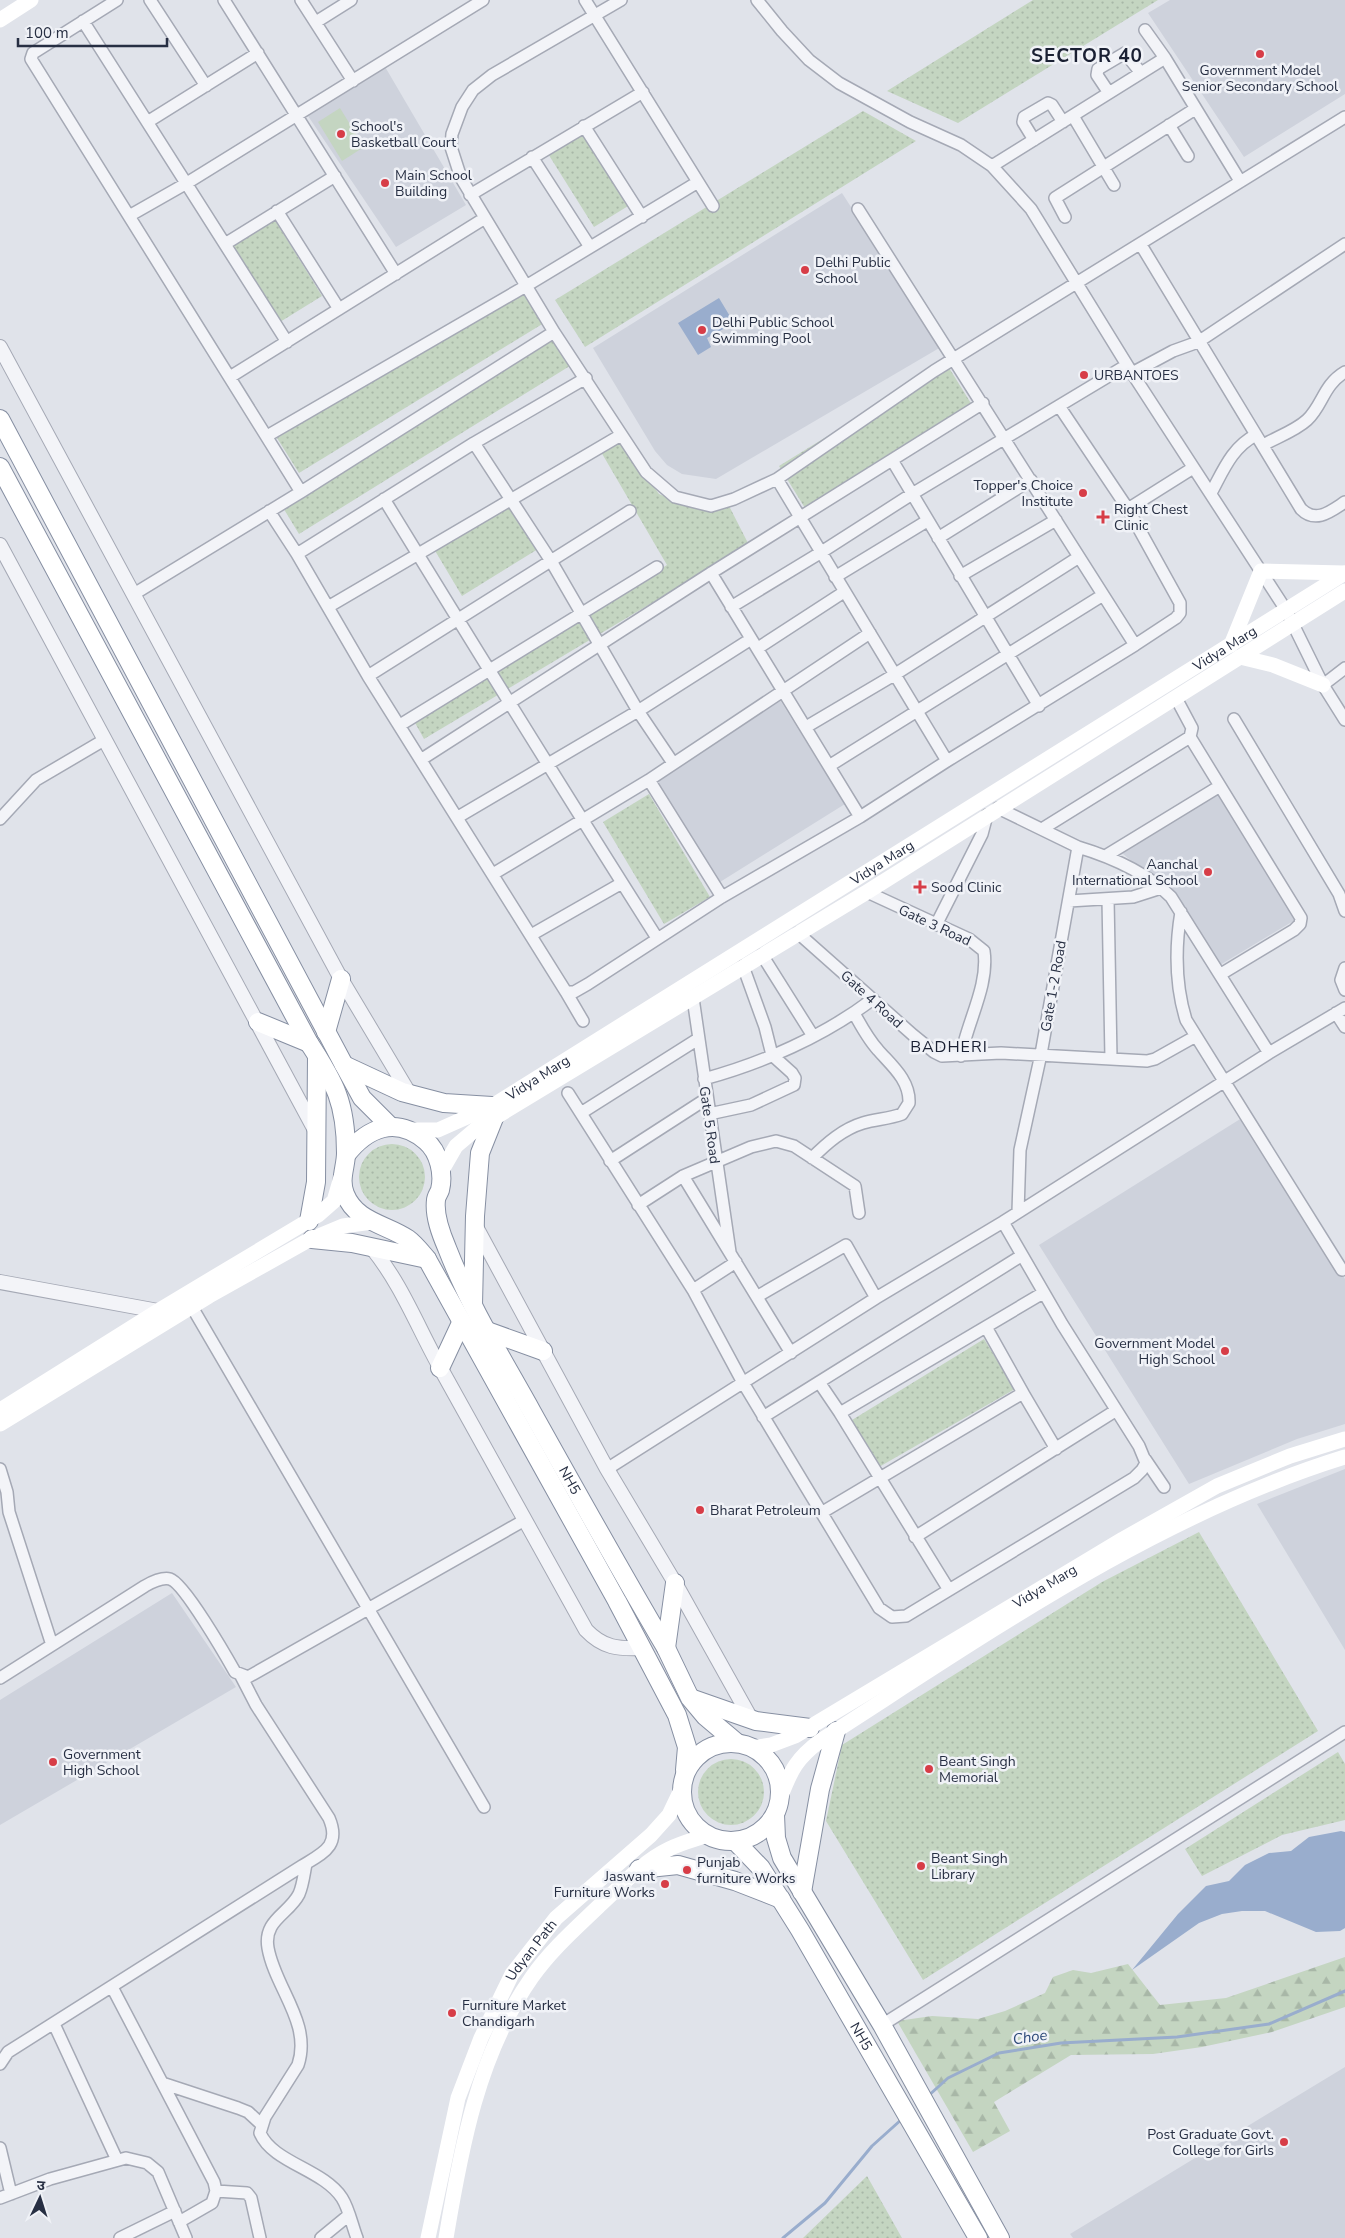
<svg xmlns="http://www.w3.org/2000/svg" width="1345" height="2238" viewBox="0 0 1345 2238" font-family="'Nunito Sans','Noto Sans Devanagari',sans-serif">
<defs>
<pattern id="forest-firs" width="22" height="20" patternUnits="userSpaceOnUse" patternTransform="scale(1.25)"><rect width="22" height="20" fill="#c4d5c1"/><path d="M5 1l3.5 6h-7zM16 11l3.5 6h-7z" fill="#a8b7a7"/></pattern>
<pattern id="park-dots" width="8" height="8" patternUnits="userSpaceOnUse" patternTransform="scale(1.25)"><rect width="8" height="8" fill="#c4d5c1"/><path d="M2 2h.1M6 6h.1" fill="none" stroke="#a8b7a7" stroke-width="1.8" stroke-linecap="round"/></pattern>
</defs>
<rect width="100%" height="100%" fill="#e0e3ea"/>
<path fill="#ced2dc" d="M 1170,0 L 1345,0 L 1345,94 L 1244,157 L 1148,13 Z
M 384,65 L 466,205 L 396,247 L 308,116 Z
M 842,193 L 941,347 L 716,479 L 682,474 L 667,465 L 655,451 L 593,348 Z
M 780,700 L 845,804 L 720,882 L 655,778 Z
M 1221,792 L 1300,917 L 1220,965 L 1168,892 L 1122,853 Z
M 1245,1116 L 1345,1279 L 1345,1424 L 1297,1439 L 1189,1484 L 1039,1245 Z
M 1345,1469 L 1345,1650 L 1257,1504 Z
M 172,1593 L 236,1687 L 0,1825 L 0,1700 Z
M 1345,2067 L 1345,2238 L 1073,2238 L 1070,2234 Z"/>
<path fill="url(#forest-firs)" d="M 1345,1957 L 1345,2007 L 1272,2032 L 1202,2047 L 1153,2054 L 1071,2055 L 994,2102 L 1010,2131 L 973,2152 L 897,2021 L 932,2016 L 978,2019 L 1005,2011 L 1045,1993 L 1053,1977 L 1073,1970 L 1091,1973 L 1128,1964 L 1160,2005 L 1226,1998 Z"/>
<path fill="url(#park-dots)" d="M 1033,0 L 1158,0 L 958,123 L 887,91 Z
M 863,111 L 916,141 L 585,347 L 555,300 Z
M 584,125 L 633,203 L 594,227 L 545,149 Z
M 275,220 L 322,296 L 280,322 L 232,246 Z
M 521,288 L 544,323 L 299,473 L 277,438 Z
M 556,337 L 573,364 L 299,534 L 282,506 Z
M 946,363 L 972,405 L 805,508 L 779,466 Z
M 617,435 L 659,494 L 681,503 L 727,502 L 749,545 L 424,739 L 414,721 L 667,565 L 597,445 Z
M 510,503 L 538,549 L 462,596 L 434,549 Z
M 649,794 L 710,897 L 664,924 L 603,822 Z
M359 1177a33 33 0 1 1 66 0a33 33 0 1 1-66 0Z
M 984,1339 L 1015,1389 L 879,1467 L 852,1420 Z
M 1199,1532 L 1318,1731 L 923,1980 L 826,1821 L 842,1745 L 1102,1582 Z
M 1338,1752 L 1345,1764 L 1345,1820 L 1282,1835 L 1202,1876 L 1185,1849 Z
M698 1792a33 33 0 1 1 66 0a33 33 0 1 1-66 0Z
M 867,2176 L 902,2238 L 803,2238 Z"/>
<path fill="#c4d5c1" d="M 340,108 L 364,147 L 342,161 L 318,122 Z"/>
<path fill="#99adcd" d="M 719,298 L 734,323 L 707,338 L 711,347 L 698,355 L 678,323 Z
M 1341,1831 L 1345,1832 L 1345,1928 L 1340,1931 L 1316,1932 L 1265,1911 L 1242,1911 L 1222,1914 L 1199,1923 L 1132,1970 L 1178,1914 L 1206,1886 L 1229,1881 L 1245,1865 L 1269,1853 L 1291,1851 L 1309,1837 Z"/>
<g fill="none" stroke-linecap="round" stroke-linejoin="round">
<path stroke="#99adcd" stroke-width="3" d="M 927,2097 L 948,2078 L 999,2053 L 1061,2043 L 1177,2037 L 1269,2024 L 1345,1991
M 783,2238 L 825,2203 L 872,2146 L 902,2119"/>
<g stroke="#a5a9b5" stroke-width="14">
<path id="minor" d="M 117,0 L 33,53 L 31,59 L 301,492
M 150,0 L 206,86
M 224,0 L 396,274
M 301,0 L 353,81
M 585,0 L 713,206
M 621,0 L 492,75 L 473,90 L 462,107 L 452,134 L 451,147 L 461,178 L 554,332 L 646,472 L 675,497 L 711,506 L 734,499 L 777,479 L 934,371 L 1345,117
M 757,0 L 782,31 L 809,60 L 839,83 L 910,122 L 961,145 L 992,166 L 1031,209 L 1132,373 L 1286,610 L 1323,685 L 1345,720
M 83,21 L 287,342
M 316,22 L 351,0
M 1145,30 L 1165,58 L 1240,181
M 1109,93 L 1097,75 L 1098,69 L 1125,53 L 1141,73
M 1073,116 L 1114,185
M 149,121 L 258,53
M 1169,125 L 1188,156
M 584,126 L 642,217
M 1034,140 L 1023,122 L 1024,117 L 1048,103 L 1052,105 L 1063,122
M 532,157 L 590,247
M 992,166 L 1165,58
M 470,195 L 643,92
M 858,209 L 1135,645 L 1176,618 L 1180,613 L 1180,603 L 1128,509 L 1059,406
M 277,211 L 339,309
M 129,216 L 187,183 L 483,0
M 1065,217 L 1055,198 L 1195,109
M 225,244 L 335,176
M 1141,245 L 1301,509 C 1316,524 1331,511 1345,502
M 1132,373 L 1173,351 L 1198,342 L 1345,244
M 230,377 L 485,218
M 267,436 L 526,286 L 698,182
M 474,443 L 551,561 L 638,711 L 673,763
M 1263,445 C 1277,437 1295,431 1307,420 C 1323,405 1323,385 1345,372
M 892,460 L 1039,706
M 777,479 L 947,761
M 1211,493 C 1223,471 1232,447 1256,435
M 384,499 C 474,646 565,793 657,938
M 1128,509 L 1193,468
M 269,511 L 297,554 L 368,676 L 566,992 L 574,992 L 588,984 L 722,897 L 860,817 L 947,761 L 1135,645
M 938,538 L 1031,480
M 297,554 L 474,443 L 586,378
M 711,573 L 860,817
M 960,576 L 1056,520
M 835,577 L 927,521
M 134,594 L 301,492 L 554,332
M 328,607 L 621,435
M 731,607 L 820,553 L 912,494 L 1127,365
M 758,648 L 844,592
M 368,676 L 630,511
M 1323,685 L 1345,668
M 1176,698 L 1192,728 L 1190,737 L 1301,918 L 1300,924 L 1294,930 L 1221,974
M 1234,719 L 1339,894 L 1345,911
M 400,725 L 657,567
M 806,727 L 894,675 L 1079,557
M 422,759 L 711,573 L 983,403
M 829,766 L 1103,595
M 649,780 L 722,897
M 998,808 L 1078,847 L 1041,1054 L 1020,1150 L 1018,1212
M 458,817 L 638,711 L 751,639
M 0,819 L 36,780 L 104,740
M 1042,829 L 1190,737
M 1078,847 C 1111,857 1147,873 1171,897 L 1269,1053
M 1107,855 L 1220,786
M 493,874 L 649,780 L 870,633
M 867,892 L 969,939 L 984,951 C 989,986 967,1022 961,1056
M 1108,899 L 1111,1058
M 1069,901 L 1133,897 L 1161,888
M 1181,912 C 1175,948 1175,984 1186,1020 L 1342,1270
M 936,925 L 982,834 L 987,815
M 798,933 L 913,1035 L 934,1052 L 942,1056 L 1001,1053 L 1147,1061 L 1155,1059 L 1196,1036
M 531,935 L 622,883
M 762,955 L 813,1036
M 1345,968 L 1341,980 L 1345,990
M 566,992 L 583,1021
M 693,998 L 730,1252
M 1336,1013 L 1345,1027
M 704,1079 C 763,1063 824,1036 873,999
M 568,1093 L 693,1290 L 742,1381 L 879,1608 L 892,1617 L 906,1616 L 1134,1478 L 1142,1470 L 1146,1463 L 1139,1446 L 1062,1324 L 1003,1222
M 581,1113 L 698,1039
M 709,1114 L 751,1105 L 794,1085 L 795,1078 L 792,1073 L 772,1055 L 765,1027 L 743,966
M 812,1158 C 827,1143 843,1129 863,1123 C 876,1119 889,1119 902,1114 L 909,1103 C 910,1080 891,1065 878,1050 C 868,1039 861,1026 854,1013
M 610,1161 L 706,1099
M 683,1176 L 791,1353
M 638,1205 L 683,1176 L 751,1147 L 776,1141 L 794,1146 L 855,1186 L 859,1213
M 693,1290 L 736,1262
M 758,1296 L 846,1245 L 876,1298
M 192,1307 L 484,1807
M 986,1327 L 1023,1393
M 819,1382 L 840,1413
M 763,1417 L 1021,1256
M 1145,1459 L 1164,1487
M 0,1469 L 7,1492 L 9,1512 L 52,1645
M 607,1469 L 876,1298 L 1003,1222 L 1269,1053 L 1345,1008
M 821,1513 L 1023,1393 L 1056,1449
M 915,1537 L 1115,1411
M 949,1590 L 840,1413 L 1043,1293
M 0,1678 L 145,1586 C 152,1582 162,1577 170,1579 C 184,1583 226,1656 235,1672 L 248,1677 L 523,1521
M 306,1864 C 304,1874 303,1885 299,1894 C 289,1914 263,1920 268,1948 C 275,1988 312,2023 298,2065 L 265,2117 L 260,2133 C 273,2163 323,2169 342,2198 C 349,2209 352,2225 357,2238
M 112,1987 L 214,2182 L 216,2191 L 212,2203 L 179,2222
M 54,2024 L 117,2160
M 882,2025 L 1345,1732
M 0,2064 L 8,2052 L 302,1866 C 323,1853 341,1846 329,1818 L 256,1705 L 241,1676
M 165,2084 L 238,2108 L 248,2112 L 261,2124
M 0,2148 L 11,2194
M 216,2191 L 247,2193 L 251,2198 L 260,2238
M 0,2198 L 50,2179 L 126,2158 L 147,2163 L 158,2172 L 186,2238
M 120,2238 L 175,2211
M 321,2238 L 349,2215"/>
</g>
<g stroke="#a5a9b5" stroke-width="16">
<path id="tertiary" d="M 0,347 L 341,979 L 409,1093
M 0,545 L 316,1132
M 475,1225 L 607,1469 L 675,1583 L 751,1719
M 372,1248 C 402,1285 418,1328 441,1369 C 489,1457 538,1543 586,1630 C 603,1648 618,1649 642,1648
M 0,1282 L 158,1311 L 162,1315"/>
</g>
<g stroke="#868fa2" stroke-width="20">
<g id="trunk">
<path d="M 0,419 L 344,1065 L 362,1098 L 391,1127"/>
<path d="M 0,467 L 309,1043 C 335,1083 346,1103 346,1153 C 346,1167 339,1179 345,1194 C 356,1222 386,1224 408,1239 C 415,1244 421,1252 427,1259 L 617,1601 L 677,1715 L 687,1747 L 685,1770"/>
<path d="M 258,1022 L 309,1043"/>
<path d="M 326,1032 L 341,979"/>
<path d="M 344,1065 L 402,1092 L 444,1103 L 492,1106"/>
<path id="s4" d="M 346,1155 C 368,1127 396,1116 426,1141 C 439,1152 444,1174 440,1190 C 439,1193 436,1197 436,1200 C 434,1216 441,1234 447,1248 C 469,1305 502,1358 532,1412 C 576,1491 620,1570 666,1648 L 690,1698 L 705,1716 L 737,1743"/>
<path d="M 309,1221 L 316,1182 L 317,1056"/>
<path d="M 312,1239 L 352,1243 L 427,1259"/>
<path d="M 473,1305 L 475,1216 L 480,1153 L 494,1118"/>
<path d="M 487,1331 L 543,1351"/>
<path d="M 440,1368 L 461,1323"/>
<path d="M 666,1648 L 675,1583"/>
<path d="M 693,1699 L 756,1721 L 810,1728"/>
<circle cx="731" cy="1792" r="49"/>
<path d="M 775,1815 L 776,1838 L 782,1858 L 882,2025 L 1000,2238"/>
<path id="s5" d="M 736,1842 L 761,1868 L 800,1930 L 978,2238"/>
<path d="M 639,1869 L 678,1865 L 735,1881 L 781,1899"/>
<path d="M 802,1892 L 820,1789 L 836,1731"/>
</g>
</g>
<use href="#minor" stroke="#f3f4f8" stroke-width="11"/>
<use href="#tertiary" stroke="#f3f4f8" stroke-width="14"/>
<g stroke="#fff" stroke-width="15">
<path d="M 0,20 L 31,0"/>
<path d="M 1231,645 L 1261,571 L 1344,573"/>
<path d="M 1240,657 L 1273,665 L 1323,685"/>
<path id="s1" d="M 409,1130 L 438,1130 L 492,1106 L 1345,573"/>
<path d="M 441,1172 L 456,1146 L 476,1129 L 867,892 L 1345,591"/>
<path d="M 0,1410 L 161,1309 L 318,1215 L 334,1201 L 341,1177"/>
<path d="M 0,1424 L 209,1296 L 307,1241 L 343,1226 L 372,1222"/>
<path id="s2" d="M 752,1748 L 771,1745 L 795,1736 L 1123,1539 L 1217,1486 L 1290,1456 L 1345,1439"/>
<path d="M 781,1796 C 791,1770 797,1758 820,1741 C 987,1634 1154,1516 1345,1457"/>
<path id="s3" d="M 428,2238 L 458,2098 L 481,2038 L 512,1974 L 556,1918 L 651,1835 L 669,1815 L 680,1792"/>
<path d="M 446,2238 C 461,2148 478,2054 532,1977 C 551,1950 575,1929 599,1906 C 621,1886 642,1862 669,1849 C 681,1843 693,1840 705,1836"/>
</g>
<use href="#trunk" stroke="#fff" stroke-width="18"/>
</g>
<g fill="#d73d47" stroke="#f0f2f7" stroke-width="2">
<circle cx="1260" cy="54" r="5"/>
<circle cx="341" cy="134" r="5"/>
<circle cx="385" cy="183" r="5"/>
<circle cx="805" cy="270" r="5"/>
<circle cx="702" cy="330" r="5"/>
<circle cx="1084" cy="375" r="5"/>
<circle cx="1083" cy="493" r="5"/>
<path d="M1100.5 509.5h5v5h5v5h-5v5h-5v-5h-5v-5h5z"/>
<circle cx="1208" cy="872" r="5"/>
<path d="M917.5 879.5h5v5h5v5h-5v5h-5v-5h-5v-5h5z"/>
<circle cx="1225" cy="1351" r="5"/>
<circle cx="700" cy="1510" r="5"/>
<circle cx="53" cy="1762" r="5"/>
<circle cx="929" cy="1769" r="5"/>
<circle cx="921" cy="1866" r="5"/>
<circle cx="687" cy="1870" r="5"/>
<circle cx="665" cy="1884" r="5"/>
<circle cx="452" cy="2013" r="5"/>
<circle cx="1284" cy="2142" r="5"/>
</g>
<g text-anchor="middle" stroke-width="5" stroke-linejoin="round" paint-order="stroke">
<g font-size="14" fill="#272f43" stroke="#f0f2f7" text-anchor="start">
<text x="1260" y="75" text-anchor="middle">Government Model<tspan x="1260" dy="16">Senior Secondary School</tspan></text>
<text x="351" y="131">School's<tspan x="351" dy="16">Basketball Court</tspan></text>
<text x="395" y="180">Main School<tspan x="395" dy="16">Building</tspan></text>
<text x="815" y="267">Delhi Public<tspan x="815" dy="16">School</tspan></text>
<text x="712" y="327">Delhi Public School<tspan x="712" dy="16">Swimming Pool</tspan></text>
<text x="1094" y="380">URBANTOES</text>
<text x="1073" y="490" text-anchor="end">Topper's Choice<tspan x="1073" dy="16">Institute</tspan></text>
<text x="1114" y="514">Right Chest<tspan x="1114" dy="16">Clinic</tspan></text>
<text x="1198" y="869" text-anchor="end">Aanchal<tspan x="1198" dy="16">International School</tspan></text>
<text x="931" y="892">Sood Clinic</text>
<text x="1215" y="1348" text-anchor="end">Government Model<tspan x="1215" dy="16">High School</tspan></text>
<text x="710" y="1515">Bharat Petroleum</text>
<text x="63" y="1759">Government<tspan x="63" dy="16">High School</tspan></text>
<text x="939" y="1766">Beant Singh<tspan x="939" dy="16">Memorial</tspan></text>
<text x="931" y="1863">Beant Singh<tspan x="931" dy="16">Library</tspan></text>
<text x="697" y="1867">Punjab<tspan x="697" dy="16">furniture Works</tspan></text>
<text x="655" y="1881" text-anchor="end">Jaswant<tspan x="655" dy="16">Furniture Works</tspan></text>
<text x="462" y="2010">Furniture Market<tspan x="462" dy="16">Chandigarh</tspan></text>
<text x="1274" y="2139" text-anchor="end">Post Graduate Govt.<tspan x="1274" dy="16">College for Girls</tspan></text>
</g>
<g font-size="14" fill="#272f43" stroke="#f0f2f7">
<text dy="5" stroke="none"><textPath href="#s1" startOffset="952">Vidya Marg</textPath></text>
<text dy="5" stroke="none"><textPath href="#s1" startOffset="548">Vidya Marg</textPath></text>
<text transform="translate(935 925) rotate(25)" y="5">Gate 3 Road</text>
<text transform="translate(1053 986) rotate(-80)" y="5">Gate 1-2 Road</text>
<text transform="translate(872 999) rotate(42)" y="5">Gate 4 Road</text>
<text dy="5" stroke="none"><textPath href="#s1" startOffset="142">Vidya Marg</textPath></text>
<text transform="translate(710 1125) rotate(82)" y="5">Gate 5 Road</text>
<text dy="5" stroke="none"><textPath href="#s4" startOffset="470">NH5</textPath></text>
<text dy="5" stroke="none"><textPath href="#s2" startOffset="336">Vidya Marg</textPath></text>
<text dy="5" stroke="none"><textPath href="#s3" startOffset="309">Udyan Path</textPath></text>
<text dy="5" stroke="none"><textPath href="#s5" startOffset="232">NH5</textPath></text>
</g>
<g font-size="15" font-style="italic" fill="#2e4a7a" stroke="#f0f2f7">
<text transform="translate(1030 2037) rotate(-8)" y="5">Choe</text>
</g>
<g font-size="16" letter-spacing="1" fill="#1a2033" stroke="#f0f2f7">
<text x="949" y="1052">BADHERI</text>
</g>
<g font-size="19" font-weight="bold" letter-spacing="1" fill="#1a2033" stroke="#f0f2f7">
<text x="1087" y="62">SECTOR 40</text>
</g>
</g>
<g transform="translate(40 2198) rotate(4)" stroke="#f0f2f7" stroke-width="4" paint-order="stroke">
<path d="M0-4L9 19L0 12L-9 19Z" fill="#272f43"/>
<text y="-8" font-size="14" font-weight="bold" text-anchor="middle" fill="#272f43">उ</text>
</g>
<path d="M18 38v8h149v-8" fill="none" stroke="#272f43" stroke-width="2.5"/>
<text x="25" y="38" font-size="15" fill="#272f43" stroke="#f0f2f7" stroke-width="4" paint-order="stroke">100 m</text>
</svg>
